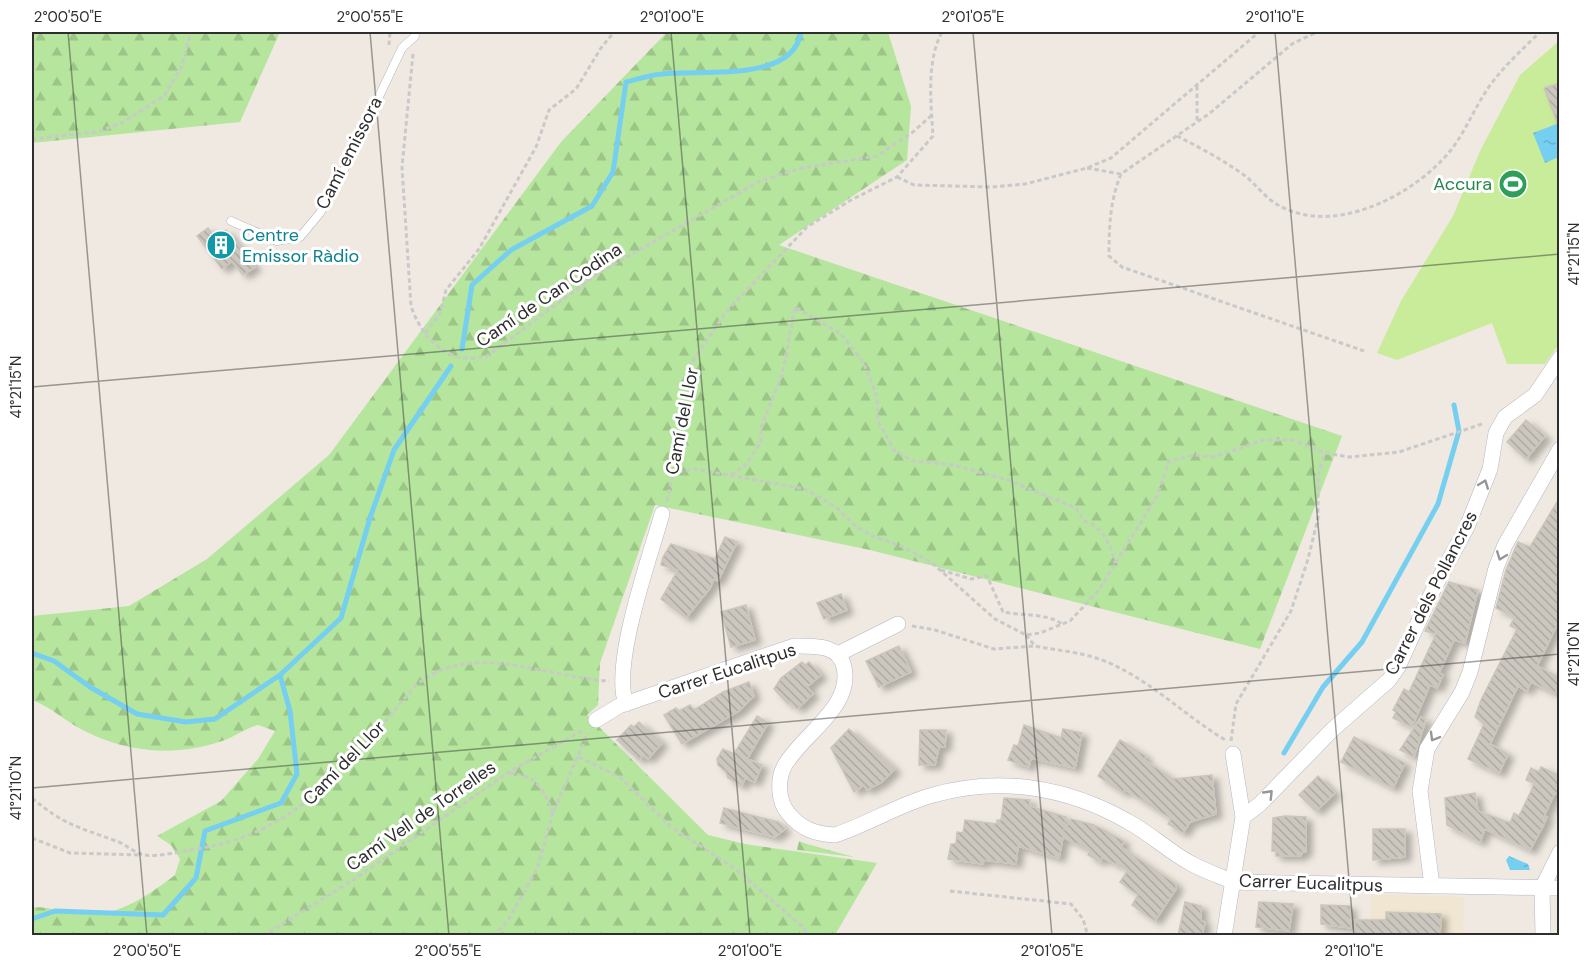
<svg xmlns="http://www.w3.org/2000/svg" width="1591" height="967" viewBox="0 0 1591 967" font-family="'DM Sans',sans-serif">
<defs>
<pattern id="forest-firs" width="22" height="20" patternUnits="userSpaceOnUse" patternTransform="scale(1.5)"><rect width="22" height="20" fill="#b6e59e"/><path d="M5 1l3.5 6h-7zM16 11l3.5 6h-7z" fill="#9dc588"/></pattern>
<pattern id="water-ripples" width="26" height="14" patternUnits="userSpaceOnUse" patternTransform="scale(1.5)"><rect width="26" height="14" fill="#75cff0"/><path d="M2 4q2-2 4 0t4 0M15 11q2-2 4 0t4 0" fill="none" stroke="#66b2ce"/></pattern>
<pattern id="building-back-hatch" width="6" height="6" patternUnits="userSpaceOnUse" patternTransform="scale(1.5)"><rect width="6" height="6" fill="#cbc7bf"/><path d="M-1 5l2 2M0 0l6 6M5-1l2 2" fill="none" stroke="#afaba4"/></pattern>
<filter id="shadow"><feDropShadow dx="6" dy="4" stdDeviation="3" flood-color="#0004"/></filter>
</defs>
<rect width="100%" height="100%" fill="#efe9e1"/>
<path fill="#f0e6d1" d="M 1371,894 L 1464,897 L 1463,935 L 1370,936 Z"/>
<path fill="url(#forest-firs)" d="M 32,32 L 280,32 L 240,122 L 32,143 Z
M 667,32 L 888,32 L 911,106 L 907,160 L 779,245 L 1342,436 L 1260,649 L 870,550 L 655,505 L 600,663 L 598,705 L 587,715 L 708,835 L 745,844 L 877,863 L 835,935 L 32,935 L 32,907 C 52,907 72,914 92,914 C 121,915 153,892 175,875 L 180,859 L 171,845 L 157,836 L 221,801 L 258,759 L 275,731 L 258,725 C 246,728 236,736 225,740 C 180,756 134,754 91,734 C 69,725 54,708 32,700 L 32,616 L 129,606 L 207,559 L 329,455 L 561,142 Z
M 799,841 L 807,844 L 854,857 L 797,850 Z"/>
<path fill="#c9ec9a" d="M 1559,41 L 1559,344 L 1545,364 L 1507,364 L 1492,323 L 1397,360 L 1377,353 L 1401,301 L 1453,216 L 1480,151 L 1520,75 Z"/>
<path fill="url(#water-ripples)" d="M 1559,123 L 1559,157 L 1545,163 L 1533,133 Z
M 1509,856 L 1528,864 L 1530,870 L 1510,870 L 1506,860 Z"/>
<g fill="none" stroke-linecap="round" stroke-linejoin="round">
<path stroke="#75cff0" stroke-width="5" d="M 462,349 L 472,285 L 511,250 L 592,206 L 613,172 L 626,82 C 638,79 650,75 662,74 C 699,69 793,84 801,32
M 32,653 L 54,661 L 90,687 L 137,714 L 186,722 L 215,719 L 280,675 L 341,618 L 370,518 L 394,450 L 451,366
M 1284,753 L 1323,687 L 1362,642 L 1438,504 L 1459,431 L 1454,405
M 32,919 L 55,911 L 163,915 L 196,878 L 205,831 L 281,803 L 297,774 L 290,711 L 280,675"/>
</g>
<path fill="url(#building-back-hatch)" stroke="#cbc5ba" stroke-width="1.5" filter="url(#shadow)" d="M 1560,83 L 1560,125 L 1558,125 L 1544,88 Z
M 208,228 L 215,237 L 226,230 L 255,267 L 243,275 L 232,261 L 222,269 L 197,236 Z
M 1526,420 L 1545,436 L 1526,459 L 1507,442 Z
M 1560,497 L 1560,619 L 1537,666 L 1560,678 L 1560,683 L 1555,693 L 1531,682 L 1527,691 L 1518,686 L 1490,744 L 1508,754 L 1499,773 L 1468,759 L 1484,724 L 1475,717 L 1481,700 L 1517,629 L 1510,626 L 1515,617 L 1496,608 L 1506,570 L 1518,542 L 1530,547 Z
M 725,537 L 737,542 L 718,581 L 714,579 L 710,588 L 686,618 L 661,599 L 678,570 L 661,565 L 663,557 L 671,544 L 715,559 Z
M 1449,582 L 1478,590 L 1465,643 L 1454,640 L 1439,673 L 1443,675 L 1437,688 L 1430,685 L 1412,727 L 1393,718 L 1396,712 L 1393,710 L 1404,689 L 1409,692 L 1436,634 L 1425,631 Z
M 841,594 L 847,610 L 824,619 L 817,603 Z
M 746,605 L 755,640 L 731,647 L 721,612 Z
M 899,646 L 911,672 L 879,687 L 866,661 Z
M 802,662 L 805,665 L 809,662 L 821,675 L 807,687 L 813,694 L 797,709 L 791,702 L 788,704 L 774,689 L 781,678 Z
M 749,682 L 754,696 L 739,711 L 682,744 L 664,715 L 676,708 L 679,711 L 690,705 L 694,710 L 723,692 Z
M 757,716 L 768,723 L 747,759 L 762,765 L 755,782 L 745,778 L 742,786 L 728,778 L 726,772 L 718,765 L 717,759 L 723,749 L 734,754 Z
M 1421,717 L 1426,719 L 1414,757 L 1400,750 Z
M 639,722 L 662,743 L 648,759 L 643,755 L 639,760 L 617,740 L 631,725 L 634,727 Z
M 1024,725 L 1061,738 L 1063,729 L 1082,733 L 1075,768 L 1031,758 L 1029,767 L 1008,760 L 1014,745 L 1018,746 Z
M 849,729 L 895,769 L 882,782 L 867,790 L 864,785 L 854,792 L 831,748 Z
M 920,730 L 946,730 L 945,747 L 939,747 L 935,765 L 919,765 Z
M 1354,737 L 1405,763 L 1393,788 L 1341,762 Z
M 1120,740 L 1146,756 L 1144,760 L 1173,779 L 1212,775 L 1216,814 L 1190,822 L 1183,833 L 1168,824 L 1171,819 L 1125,789 L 1123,793 L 1098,776 Z
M 1541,767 L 1560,776 L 1560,795 L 1555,793 L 1544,816 L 1547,817 L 1542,828 L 1530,850 L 1485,829 L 1480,842 L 1447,825 L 1445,798 L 1475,793 L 1478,811 L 1510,823 L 1514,813 L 1519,816 L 1531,791 L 1534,783 L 1526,780 L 1531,768 L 1539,772 Z
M 1318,776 L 1335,793 L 1316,811 L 1299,795 Z
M 1004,798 L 1030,800 L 1029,806 L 1066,817 L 1064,830 L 1071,819 L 1094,825 L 1124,841 L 1121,847 L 1176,884 L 1176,889 L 1155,921 L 1132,905 L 1138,895 L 1120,882 L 1128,870 L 1102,857 L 1100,862 L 1088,855 L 1090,850 L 1063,837 L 1059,858 L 1018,846 L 1016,864 L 984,860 L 983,864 L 948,859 L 951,844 L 956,844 L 957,832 L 963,833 L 965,820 L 997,824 L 997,820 L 1001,820 Z
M 724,808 L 778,822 L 785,829 L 775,837 L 720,823 Z
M 1285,816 L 1306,817 L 1306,852 L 1302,852 L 1301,856 L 1276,856 L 1276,851 L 1272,851 L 1273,818 Z
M 1373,829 L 1405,829 L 1405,857 L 1373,860 Z
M 1185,902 L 1201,906 L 1201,921 L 1205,922 L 1202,936 L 1178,936 Z
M 1259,902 L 1293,904 L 1289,931 L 1256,927 Z
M 1321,905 L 1350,906 L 1351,928 L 1321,924 Z
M 1386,912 L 1441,914 L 1440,936 L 1355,936 L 1355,920 L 1386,920 Z"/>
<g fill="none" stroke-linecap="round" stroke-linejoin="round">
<g stroke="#b4b7c1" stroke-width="9">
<path id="lane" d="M 231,221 L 277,241 L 300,237 L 320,213 L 347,164 L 402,48 L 415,36"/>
</g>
<g stroke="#b4b7c1" stroke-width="16">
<path id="street" d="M 838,654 L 898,624
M 626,704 C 611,665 650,557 662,514
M 596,720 L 619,706 L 794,646 C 813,646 839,644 844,667 C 853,707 803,734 785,765 C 777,779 778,801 788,813 C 801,829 815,834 835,835 C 868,824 900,804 933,795 C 1000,776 1067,787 1127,821 C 1150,833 1169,852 1192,864 C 1205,871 1220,876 1234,882 L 1560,888
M 1233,754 L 1243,817
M 1432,886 L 1420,791 L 1427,749 L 1462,692 L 1470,672 L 1496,568 L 1505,545 L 1560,449
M 1224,936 L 1243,817 L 1260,804 L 1332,730 L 1389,680 L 1398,667 L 1434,588 L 1467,527 L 1490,469 L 1496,433 L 1505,417 L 1535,395 L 1560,358
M 1543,936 L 1542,888 L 1560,852"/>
</g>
<path stroke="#c9c9c9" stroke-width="3" stroke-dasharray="4.5 3" stroke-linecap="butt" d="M 389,45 L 390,32
M 413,54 L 402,167 L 411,306 C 422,339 450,367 487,356 L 597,274 L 760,181 L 802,168 L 877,156 L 913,132 L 932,115
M 1197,86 L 1197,122
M 1177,136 C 1199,147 1223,160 1244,175 C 1255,183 1265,198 1278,205 C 1333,237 1414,196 1451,150 C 1464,133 1472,114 1483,96 C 1497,72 1521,51 1540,32
M 32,139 L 97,132 L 122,123 L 164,96 L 182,66 L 191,32
M 1087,168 L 1121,174 L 1210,113 L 1292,44 L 1317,32
M 1121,174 C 1110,201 1109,226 1109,256 L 1122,267 L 1364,351
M 897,177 L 914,185 L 992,187 L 1025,184 L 1087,168 L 1111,158 L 1259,32
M 425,333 L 440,314 L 446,290 L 479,249 L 536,147 L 549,110 L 576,89 L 601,48 L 614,32
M 671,473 L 695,469 L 805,489 L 835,506 L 853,524 L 872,536 L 901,546 L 931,562 L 995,619 L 1026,635 L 1040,633 L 1070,621 L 1099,590 L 1157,496 L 1169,461 L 1195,455 L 1213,457 L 1264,440 L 1293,440 L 1325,453 L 1349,457 L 1399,452 L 1482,424
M 731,475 L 746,465 L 761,442 L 761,427 L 782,375 L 795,307 L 841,334 L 854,350 L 864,364 L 877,397 L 878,421 L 894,450 L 912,461 L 953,465 L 1008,480 L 1076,508 L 1084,521 C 1103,526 1111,546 1115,563
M 667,501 L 682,435 L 692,362 L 726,312 L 807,227 L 851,200 L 897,177 L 933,136 C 931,103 926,62 942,32
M 941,570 L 971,579 L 987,576 L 1003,612 C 1022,616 1047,613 1062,624
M 912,626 L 935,630 L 994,649 L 1034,646
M 1026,635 L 1035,646 C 1059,651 1084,652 1107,662 C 1152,681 1186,717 1227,741
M 1231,741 L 1236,704 L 1291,611 L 1308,559 L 1318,518 L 1318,475 L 1325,453
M 579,757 L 621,778 L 670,826 L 737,870 L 804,928 L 807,936
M 509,773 C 538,776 542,788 553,812
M 32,798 C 64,825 78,827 116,841 C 126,844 135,854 145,855 C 158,857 177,852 190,850 C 300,835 349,763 416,685 C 471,639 547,678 609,681
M 32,838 L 70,853 L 142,855
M 950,891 L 1071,904 L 1083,919 L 1088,936
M 263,936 L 356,878 L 509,772 L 585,729
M 493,936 L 507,922 L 537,869 L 553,812 L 588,733"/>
<use href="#lane" stroke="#fff" stroke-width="8"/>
<use href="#street" stroke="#fff" stroke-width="15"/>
</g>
<defs><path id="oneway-chevron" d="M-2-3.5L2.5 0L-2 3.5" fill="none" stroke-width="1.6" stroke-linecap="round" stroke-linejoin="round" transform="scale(1.5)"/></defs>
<g stroke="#969696">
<use href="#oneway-chevron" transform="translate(1484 484) rotate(-69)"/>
<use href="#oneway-chevron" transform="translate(1501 556) rotate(111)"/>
<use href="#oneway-chevron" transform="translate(1434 737) rotate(120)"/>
<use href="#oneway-chevron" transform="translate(1269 794) rotate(-46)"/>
</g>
<path fill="none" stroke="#2e2e2e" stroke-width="1.5" stroke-opacity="0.45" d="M 68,32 L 147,936M 370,32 L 449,936M 671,32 L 750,936M 973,32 L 1052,936M 1275,32 L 1354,936M 32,387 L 1560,254M 32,788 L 1560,654"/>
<defs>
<g id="stadium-disc" transform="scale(1.5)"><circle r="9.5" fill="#2e9e5b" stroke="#fff"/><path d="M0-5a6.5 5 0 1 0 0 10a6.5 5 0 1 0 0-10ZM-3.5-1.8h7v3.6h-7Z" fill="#fff"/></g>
<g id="building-disc" transform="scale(1.5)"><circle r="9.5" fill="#0f9aa8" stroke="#fff"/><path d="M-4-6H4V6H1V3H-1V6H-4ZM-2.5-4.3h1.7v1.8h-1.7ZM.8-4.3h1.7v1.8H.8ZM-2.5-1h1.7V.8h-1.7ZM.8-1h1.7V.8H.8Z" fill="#fff"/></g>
</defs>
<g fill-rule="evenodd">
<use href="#stadium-disc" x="1513" y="184"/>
<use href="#building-disc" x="221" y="245"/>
</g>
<g text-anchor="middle" stroke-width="6" stroke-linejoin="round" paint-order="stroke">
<g font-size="18" fill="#2e2e2e" stroke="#fff">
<text transform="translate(349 153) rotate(-63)" y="6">Camí emissora</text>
<text transform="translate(549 295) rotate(-34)" y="6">Camí de Can Codina</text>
<text transform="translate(682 421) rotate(-79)" y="6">Camí del Llor</text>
<text transform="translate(1431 593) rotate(-63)" y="6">Carrer dels Pollancres</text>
<text transform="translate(727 671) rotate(-18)" y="6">Carrer Eucalitpus</text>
<text transform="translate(344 763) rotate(-46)" y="6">Camí del Llor</text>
<text transform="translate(421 816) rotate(-35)" y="6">Camí Vell de Torrelles</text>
<text transform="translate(1311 883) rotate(2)" y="6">Carrer Eucalitpus</text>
</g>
<g font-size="18" fill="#27864d" stroke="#fff" text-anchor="end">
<text x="1492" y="190">Accura</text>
</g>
<g font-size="18" fill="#0d838f" stroke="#fff" text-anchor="start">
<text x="242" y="241">Centre<tspan x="242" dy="21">Emissor Ràdio</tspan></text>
</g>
</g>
<rect width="1591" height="967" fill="none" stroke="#ffffff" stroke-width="66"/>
<rect x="33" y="33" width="1525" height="901" fill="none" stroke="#2e2e2e" stroke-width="2"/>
<g font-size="15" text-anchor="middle" fill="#2e2e2e">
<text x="68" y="22">2°00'50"E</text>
<text x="370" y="22">2°00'55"E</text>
<text x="672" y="22">2°01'00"E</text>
<text x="973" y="22">2°01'05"E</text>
<text x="1275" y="22">2°01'10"E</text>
<text transform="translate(1574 254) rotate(-90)" y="5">41°21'15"N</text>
<text transform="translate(16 387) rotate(-90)" y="5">41°21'15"N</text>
<text transform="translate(1574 654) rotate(-90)" y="5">41°21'10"N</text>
<text transform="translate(16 788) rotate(-90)" y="5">41°21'10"N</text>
<text x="147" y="956">2°00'50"E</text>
<text x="448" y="956">2°00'55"E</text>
<text x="750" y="956">2°01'00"E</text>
<text x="1052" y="956">2°01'05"E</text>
<text x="1354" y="956">2°01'10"E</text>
</g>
</svg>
